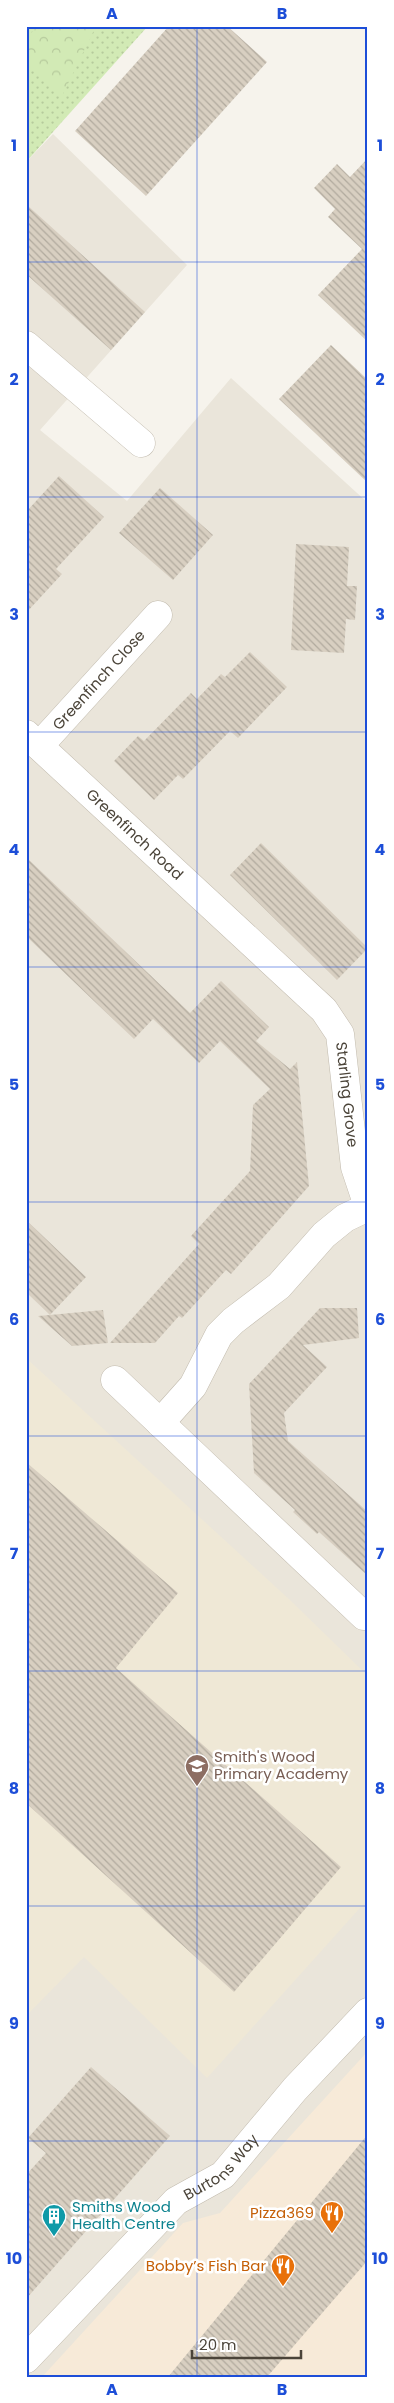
<svg xmlns="http://www.w3.org/2000/svg" width="394" height="2403" viewBox="0 0 394 2403" font-family="Poppins,sans-serif">
<defs>
<pattern id="grass-dots" width="8" height="8" patternUnits="userSpaceOnUse" patternTransform="scale(1.25)"><rect width="8" height="8" fill="#d2eab5"/><path d="M2 2h.1M6 6h.1" fill="none" stroke="#b6ca9c" stroke-width="1.8" stroke-linecap="round"/></pattern>
<pattern id="park-crowns" width="20" height="18" patternUnits="userSpaceOnUse" patternTransform="scale(1.25)"><rect width="20" height="18" fill="#d2eab5"/><path d="M2 6a3 3 0 1 1 6 0M12 15a3 3 0 1 1 6 0" fill="none" stroke="#b6ca9c"/></pattern>
<pattern id="building-back-hatch" width="6" height="6" patternUnits="userSpaceOnUse" patternTransform="scale(1.25)"><rect width="6" height="6" fill="#d8cfc1"/><path d="M-1 5l2 2M0 0l6 6M5-1l2 2" fill="none" stroke="#b1aa9e"/></pattern>
</defs>
<rect width="100%" height="100%" fill="#f6f3ec"/>
<path fill="#eae5da" d="M 53,134 L 187,265 L 40,430 L 127,501 L 231,378 L 368,503 L 368,2377 L 26,2377 L 26,162 Z"/>
<path fill="#f7ead8" d="M 368,2051 L 368,2377 L 42,2377 L 183,2223 L 220,2213 Z"/>
<path fill="#efe8d6" d="M 26,1358 L 291,1601 L 368,1676 L 368,1899 L 207,2078 L 84,1957 L 26,2016 Z"/>
<path fill="url(#grass-dots)" d="M 26,26 L 148,26 L 26,162 Z"/>
<path fill="url(#park-crowns)" d="M 38,26 L 96,26 L 62,96 L 26,61 L 26,38 Z"/>
<path fill="url(#building-back-hatch)" d="M 169,26 L 227,26 L 267,62 L 146,196 L 75,131 Z
M 368,158 L 368,342 L 318,295 L 362,249 L 328,217 L 335,209 L 314,188 L 337,164 L 350,177 Z
M 26,204 L 145,312 L 111,350 L 26,274 Z
M 331,345 L 368,380 L 368,483 L 279,399 Z
M 59,476 L 104,517 L 56,569 L 62,574 L 26,613 L 26,512 Z
M 160,488 L 213,535 L 173,580 L 119,533 Z
M 296,544 L 349,547 L 347,586 L 357,586 L 355,620 L 346,619 L 344,653 L 291,650 Z
M 250,652 L 287,687 L 238,738 L 230,731 L 183,779 L 178,775 L 154,800 L 114,761 L 138,736 L 144,741 L 191,693 L 197,699 L 221,674 L 225,677 Z
M 261,843 L 368,948 L 337,980 L 230,875 Z
M 26,857 L 190,1013 L 221,981 L 269,1027 L 256,1041 L 290,1069 L 297,1062 L 309,1186 L 231,1274 L 226,1270 L 182,1318 L 179,1316 L 155,1343 L 110,1343 L 199,1244 L 191,1236 L 250,1171 L 253,1105 L 270,1089 L 220,1041 L 199,1063 L 153,1019 L 134,1039 L 94,1001 L 26,936 Z
M 26,1220 L 86,1277 L 50,1315 L 103,1310 L 108,1343 L 72,1346 L 38,1316 L 50,1315 L 26,1292 Z
M 320,1308 L 357,1308 L 359,1338 L 303,1345 L 327,1367 L 284,1413 L 288,1441 L 368,1512 L 368,1576 L 319,1532 L 317,1534 L 293,1512 L 295,1510 L 254,1473 L 249,1384 Z
M 26,1462 L 178,1593 L 116,1668 L 341,1867 L 234,1992 L 26,1803 Z
M 91,2067 L 170,2136 L 26,2299 L 26,2175 L 46,2153 L 28,2138 Z
M 368,2134 L 368,2260 L 267,2377 L 168,2377 Z"/>
<g fill="none" stroke-linecap="round" stroke-linejoin="round">
<g stroke="#c2bbae" stroke-width="29">
<g id="minor">
<path d="M 26,345 L 141,443"/>
<path id="s1" d="M 26,734 L 324,1010 L 340,1034 L 355,1167 L 368,1206"/>
<path id="s2" d="M 39,746 L 158,615"/>
<path d="M 115,1380 L 364,1616"/>
<path d="M 160,1423 L 193,1386 L 219,1335 L 233,1321 L 279,1286 L 324,1235 L 345,1218 L 368,1207"/>
<path id="s3" d="M 26,2359 L 176,2201 L 223,2175 L 295,2089 L 368,2012"/>
</g>
</g>
<use href="#minor" stroke="#fff" stroke-width="28"/>
</g>
<path fill="none" stroke="#1d4ed8" stroke-width="1" stroke-opacity="0.55" d="M 197,26 L 197,2377M 26,262 L 368,262M 26,497 L 368,497M 26,732 L 368,732M 26,967 L 368,967M 26,1202 L 368,1202M 26,1436 L 368,1436M 26,1671 L 368,1671M 26,1906 L 368,1906M 26,2141 L 368,2141"/>
<defs>
<g id="school-pin" transform="scale(1.25)"><path d="M0 17L-7.5 6A9.5 9.5 0 1 1 7.5 6Z" fill="#8d6e63" stroke="#fff"/><path d="M0-5L7-2L0 1L-7-2ZM-4 1L0 2.5L4 1V4Q0 6-4 4Z" fill="#fff"/></g>
<g id="restaurant-pin" transform="scale(1.25)"><path d="M0 17L-7.5 6A9.5 9.5 0 1 1 7.5 6Z" fill="#e8710a" stroke="#fff"/><path d="M-5-6h1v4h1v-4h1v4h1v-4h1v5L-1.5 .5V6h-2V.5L-5-1ZM5-6V6H3V1.5H1.5Q1.5-4 5-6Z" fill="#fff"/></g>
<g id="building-pin" transform="scale(1.25)"><path d="M0 17L-7.5 6A9.5 9.5 0 1 1 7.5 6Z" fill="#0f9aa8" stroke="#fff"/><path d="M-4-6H4V6H1V3H-1V6H-4ZM-2.5-4.3h1.7v1.8h-1.7ZM.8-4.3h1.7v1.8H.8ZM-2.5-1h1.7V.8h-1.7ZM.8-1h1.7V.8H.8Z" fill="#fff"/></g>
</defs>
<g fill-rule="evenodd">
<use href="#school-pin" x="197" y="1766"/>
<use href="#restaurant-pin" x="332" y="2213"/>
<use href="#building-pin" x="54" y="2216"/>
<use href="#restaurant-pin" x="283" y="2266"/>
</g>
<g text-anchor="middle" stroke-width="5" stroke-linejoin="round" paint-order="stroke">
<g font-size="15" fill="#4b4439" stroke="#fff">
<text dy="5" stroke="none"><textPath href="#s2" startOffset="89">Greenfinch Close</textPath></text>
<text dy="5" stroke="none"><textPath href="#s1" startOffset="148">Greenfinch Road</textPath></text>
<text dy="5" stroke="none"><textPath href="#s1" startOffset="496">Starling Grove</textPath></text>
<text dy="5" stroke="none"><textPath href="#s3" startOffset="275">Burtons Way</textPath></text>
</g>
<g font-size="15" fill="#785e54" stroke="#fff" text-anchor="start">
<text x="214" y="1762">Smith's Wood<tspan x="214" dy="17">Primary Academy</tspan></text>
</g>
<g font-size="15" fill="#0d838f" stroke="#fff" text-anchor="start">
<text x="72" y="2212">Smiths Wood<tspan x="72" dy="17">Health Centre</tspan></text>
</g>
<g font-size="15" fill="#c56008" stroke="#fff" text-anchor="end">
<text x="314" y="2218">Pizza369</text>
<text x="266" y="2271">Bobby’s Fish Bar</text>
</g>
</g>
<rect width="394" height="2403" fill="none" stroke="#ffffff" stroke-width="55"/>
<path d="M192 2350v8h109v-8" fill="none" stroke="#4b4439" stroke-width="2.5"/>
<text x="199" y="2350" font-size="15" fill="#4b4439" stroke="#ffffff" stroke-width="4" paint-order="stroke">20 m</text>
<rect x="28" y="28" width="338" height="2348" fill="none" stroke="#1d4ed8" stroke-width="2"/>
<g font-size="16" text-anchor="middle" font-weight="bold" fill="#1d4ed8">
<text x="112" y="19">A</text>
<text x="282" y="19">B</text>
<text x="14" y="151">1</text>
<text x="380" y="151">1</text>
<text x="14" y="385">2</text>
<text x="380" y="385">2</text>
<text x="14" y="620">3</text>
<text x="380" y="620">3</text>
<text x="14" y="855">4</text>
<text x="380" y="855">4</text>
<text x="14" y="1090">5</text>
<text x="380" y="1090">5</text>
<text x="14" y="1325">6</text>
<text x="380" y="1325">6</text>
<text x="14" y="1559">7</text>
<text x="380" y="1559">7</text>
<text x="14" y="1794">8</text>
<text x="380" y="1794">8</text>
<text x="14" y="2029">9</text>
<text x="380" y="2029">9</text>
<text x="14" y="2264">10</text>
<text x="380" y="2264">10</text>
<text x="112" y="2395">A</text>
<text x="282" y="2395">B</text>
</g>
</svg>
